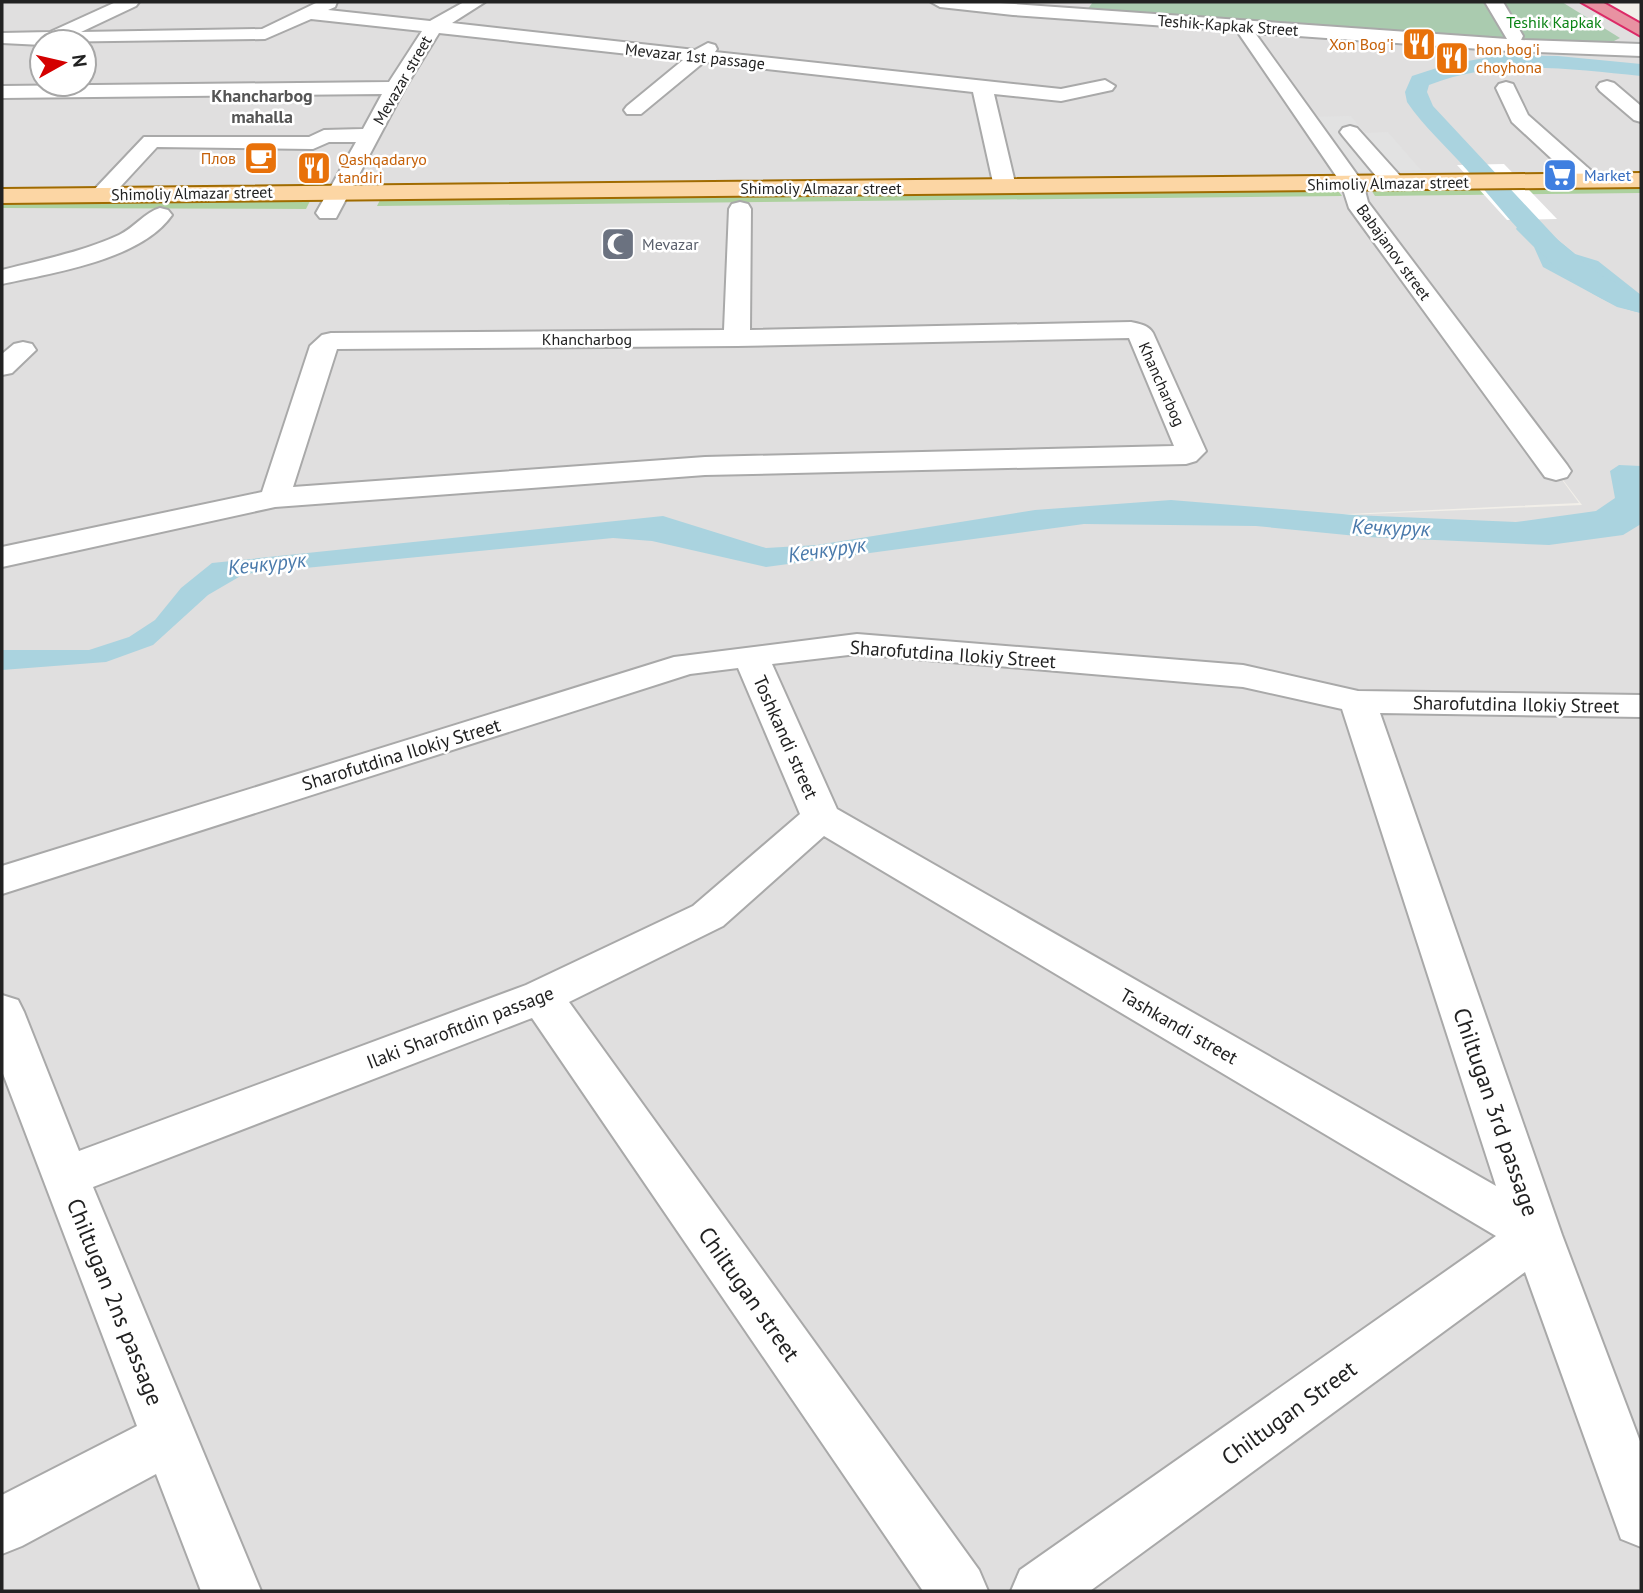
<svg xmlns="http://www.w3.org/2000/svg" width="1643" height="1593" viewBox="0 0 1643 1593" font-family="'PT Sans',sans-serif">
<rect width="100%" height="100%" fill="#f2efe9"/>
<path fill="#e0dfdf" fill-rule="evenodd" d="M 2,2 L 1590,2 L 1641,31 L 1641,1591 L 2,1591 ZM 42,42 L 84,42 L 84,84 L 42,84 ZM 1532,439 L 1582,505 L 1180,522 L 1579,503 Z"/>
<path fill="#add19e" d="M 1641,185 L 1641,193 L 1375,196 L 1370,188 Z
M 1336,188 L 1342,196 L 377,206 L 381,198 Z
M 310,201 L 306,209 L 2,208 L 2,202 Z"/>
<path fill="#aacbaf" d="M 1093,2 L 1562,2 L 1620,38 L 1606,45 L 1087,10 Z"/>
<path fill="#e2e2e2" d="M 1351,116 L 1365,133 L 1388,132 L 1421,170 L 1349,172 L 1307,117 Z"/>
<path fill="#aad3df" d="M 1521,220 L 1546,230 L 1575,254 L 1598,261 L 1641,295 L 1641,313 L 1617,307 L 1543,267 L 1534,247 L 1516,229 Z
M 1619,465 L 1641,466 L 1641,524 L 1623,535 L 1549,545 L 1367,537 L 1256,526 L 1084,524 L 766,567 L 652,541 L 613,538 L 244,574 L 208,595 L 153,645 L 106,662 L 2,670 L 2,650 L 89,650 L 129,637 L 155,620 L 181,588 L 212,563 L 663,516 L 766,548 L 817,545 L 1035,510 L 1171,500 L 1354,515 L 1516,522 L 1596,511 L 1615,498 L 1610,471 Z"/>
<path fill="#fff" d="M 1504,164 L 1557,219 L 1507,220 L 1457,165 Z"/>
<g fill="none" stroke-linecap="round" stroke-linejoin="round">
<path fill="#aad3df" fill-rule="evenodd" d="M 1501,55 L 1558,56 L 1641,64 L 1641,76 C 1570,69 1498,58 1429,85 L 1427,92 L 1433,106 L 1559,241 L 1602,276 L 1641,295 L 1641,313 C 1565,296 1516,225 1467,170 C 1447,147 1424,127 1407,102 L 1405,92 L 1412,76 L 1446,65 Z"/>
<g stroke="#a9a9a9" stroke-width="4">
<path id="minor" d="M 116,2 L 139,2 L 136,6 L 81,32 L 262,29 L 318,2 L 337,2 L 335,7 L 328,10 L 430,21 L 464,2 L 485,2 L 452,23 L 695,50 L 708,43 L 715,45 L 717,49 L 715,52 L 1061,89 L 1105,80 L 1115,86 L 1112,90 L 1061,101 L 994,94 L 1016,187 L 1013,192 L 997,192 L 994,187 L 973,92 L 704,62 L 641,114 L 627,114 L 624,110 L 627,106 L 683,60 L 439,33 L 405,88 L 336,218 L 320,218 L 316,213 L 356,142 L 329,142 L 313,149 L 157,147 L 109,199 L 93,199 L 90,194 L 144,137 L 309,137 L 324,130 L 363,129 L 382,94 L 2,98 L 2,86 L 389,82 L 422,31 L 311,19 L 265,39 L 42,42 L 42,45 L 2,43 L 2,33 L 50,32 Z
M 931,2 L 986,2 L 1507,39 L 1485,2 L 1503,2 L 1523,36 L 1521,40 L 1641,44 L 1641,56 L 1509,51 L 1255,33 L 1363,183 L 1368,202 L 1567,465 L 1571,471 L 1567,477 L 1556,480 L 1545,477 L 1349,208 L 1341,183 L 1237,31 L 1013,15 L 940,7 Z
M 1607,81 L 1614,83 L 1641,106 L 1641,122 L 1634,120 L 1600,91 L 1597,87 L 1600,83 Z
M 1506,82 L 1513,84 L 1528,115 L 1596,175 L 1599,180 L 1596,185 L 1580,185 L 1512,122 L 1496,88 L 1499,84 Z
M 1350,126 L 1357,128 L 1402,178 L 1405,183 L 1402,188 L 1386,188 L 1343,136 L 1340,132 L 1343,128 Z
M 740,202 L 748,204 L 751,209 L 750,330 L 1131,322 C 1140,324 1148,325 1153,333 L 1206,451 L 1196,461 L 1186,464 L 705,475 L 275,507 L 2,567 L 2,547 L 262,492 L 310,346 L 322,335 L 331,333 L 724,330 L 729,209 L 732,204 ZM 1129,338 L 1174,446 L 705,457 L 293,487 L 337,349 L 737,346 Z
M 160,208 L 168,210 L 172,215 C 141,260 52,273 2,284 L 2,270 C 41,260 82,252 119,235 C 134,228 145,212 160,208 Z
M 23,342 L 32,344 L 36,350 L 12,373 L 2,375 L 2,354 L 14,344 Z
M 857,634 L 1243,665 L 1358,691 L 1641,695 L 1641,717 L 1380,713 L 1562,1235 L 1641,1444 L 1641,1547 L 1621,1539 L 1525,1272 L 1090,1591 L 1011,1591 L 1020,1570 L 1496,1236 L 824,836 L 723,926 L 569,1002 L 979,1570 L 988,1591 L 923,1591 L 532,1018 L 93,1187 L 261,1591 L 201,1591 L 156,1474 L 22,1546 L 2,1554 L 2,1495 L 137,1426 L 2,1071 L 2,995 L 18,1000 L 24,1012 L 79,1151 L 526,985 L 693,906 L 800,814 L 738,668 L 690,674 L 2,894 L 2,866 L 674,657 ZM 857,654 L 1243,687 L 1342,709 L 1496,1186 L 837,809 L 772,664 Z"/>
</g>
<g stroke="#a06b00" stroke-width="4">
<path id="major" d="M 1641,173 L 1641,187 L 2,203 L 2,189 Z"/>
</g>
<g stroke="#dc2a67" stroke-width="4">
<path id="highway" d="M 1581,2 L 1602,2 L 1641,24 L 1641,36 Z"/>
</g>
<use href="#minor" fill="#fff" fill-rule="evenodd"/>
<use href="#major" fill="#fcd6a4" fill-rule="evenodd"/>
<use href="#highway" fill="#e892a2" fill-rule="evenodd"/>
</g>
<defs>
<g id="restaurant-square" transform="scale(1.75)"><rect x="-9" y="-9" width="18" height="18" rx="4" fill="#e8710a" stroke="#fff"/><path d="M-5-6h1v4h1v-4h1v4h1v-4h1v5L-1.5 .5V6h-2V.5L-5-1ZM5-6V6H3V1.5H1.5Q1.5-4 5-6Z" fill="#fff"/></g>
<g id="cafe-square" transform="scale(1.75)"><rect x="-9" y="-9" width="18" height="18" rx="4" fill="#e8710a" stroke="#fff"/><path d="M-5.5-4.5H6V0H3Q3 3.5 0 3.5H-2.5Q-5.5 3.5-5.5 0ZM3-3.2v2h1.7v-2ZM-6 4.5H4V6H-6Z" fill="#fff"/></g>
<g id="supermarket-square" transform="scale(1.75)"><rect x="-9" y="-9" width="18" height="18" rx="4" fill="#3f7fe0" stroke="#fff"/><path d="M-6-5.5h2.5l.6 2H6L4.5 2H-2.5L-4.4-4H-6ZM-1.5 3.2a1.3 1.3 0 1 0 .1 0ZM3 3.2a1.3 1.3 0 1 0 .1 0Z" fill="#fff"/></g>
<g id="mosque-square" transform="scale(1.75)"><rect x="-9" y="-9" width="18" height="18" rx="4" fill="#6b7280" stroke="#fff"/><path d="M3.5-4.9A6 6 0 1 0 3.5 4.9A5 5 0 1 1 3.5-4.9Z" fill="#fff"/></g>
</defs>
<g fill-rule="evenodd">
<use href="#restaurant-square" x="1419" y="44"/>
<use href="#restaurant-square" x="1452" y="58"/>
<use href="#cafe-square" x="261" y="158"/>
<use href="#restaurant-square" x="314" y="168"/>
<use href="#supermarket-square" x="1560" y="175"/>
<use href="#mosque-square" x="618" y="244"/>
</g>
<g text-anchor="middle" stroke-width="5" stroke-linejoin="round" paint-order="stroke">
<g font-size="16" fill="#0c8416" stroke="#fff">
<text x="1554" y="28">Teshik Kapkak</text>
</g>
<g font-size="16" fill="#222" stroke="#fff">
<text transform="translate(1228 25) rotate(4)" y="6">Teshik-Kapkak Street</text>
<text transform="translate(695 56) rotate(6)" y="6">Mevazаr 1st passage</text>
<text transform="translate(402 80) rotate(-60)" y="6">Mevazаr street</text>
<text transform="translate(1388 183) rotate(-1)" y="6">Shimoliy Almazar street</text>
<text x="821" y="194">Shimoliy Almazar street</text>
<text transform="translate(192 193) rotate(-1)" y="6">Shimoliy Almazar street</text>
<text transform="translate(1394 252) rotate(54)" y="6">Babajanov street</text>
<text x="587" y="345">Khancharbog</text>
<text transform="translate(1162 384) rotate(66)" y="6">Khancharbog</text>
</g>
<g font-size="16" fill="#c56008" stroke="#fff" text-anchor="end">
<text x="1394" y="50">Xon Bog'i</text>
<text x="1476" y="55" text-anchor="start">hon bog'i<tspan x="1476" dy="18">choyhona</tspan></text>
<text x="236" y="164">Плов</text>
<text x="338" y="165" text-anchor="start">Qashqadaryo<tspan x="338" dy="18">tandiri</tspan></text>
</g>
<g font-size="16" fill="#366cbe" stroke="#fff" text-anchor="start">
<text x="1584" y="181">Market</text>
</g>
<g font-size="16" fill="#5b616d" stroke="#fff" text-anchor="start">
<text x="642" y="250">Mevazar</text>
</g>
<g font-size="18" font-weight="bold" fill="#555" stroke="#fff">
<text x="262" y="102">Khancharbog<tspan x="262" dy="21">mahalla</tspan></text>
</g>
<g font-size="19" fill="#222" stroke="#fff">
<text transform="translate(953 654) rotate(4)" y="7">Sharofutdina Ilokiy Street</text>
<text transform="translate(1516 704) rotate(1)" y="7">Sharofutdina Ilokiy Street</text>
<text transform="translate(786 737) rotate(66)" y="7">Toshkandi street</text>
<text transform="translate(401 754) rotate(-17)" y="7">Sharofutdina Ilokiy Street</text>
<text transform="translate(1179 1026) rotate(30)" y="7">Tashkandi street</text>
<text transform="translate(460 1027) rotate(-21)" y="7">Ilaki Sharofitdin passage</text>
</g>
<g font-size="21" font-style="italic" fill="#4a7aab" stroke="#fff">
<text transform="translate(1391 528) rotate(2)" y="7">Кечкурук</text>
<text transform="translate(827 550) rotate(-8)" y="7">Кечкурук</text>
<text transform="translate(267 564) rotate(-6)" y="7">Кечкурук</text>
</g>
<g font-size="23" fill="#222" stroke="#fff">
<text transform="translate(1496 1112) rotate(71)" y="8">Chiltugan 3rd passage</text>
<text transform="translate(749 1294) rotate(55)" y="8">Chiltugаn street</text>
<text transform="translate(115 1302) rotate(68)" y="8">Chiltugаn 2ns passage</text>
<text transform="translate(1289 1413) rotate(-36)" y="8">Chiltugan Street</text>
</g>
</g>
<rect width="1643" height="1593" fill="none" stroke="#222222" stroke-width="7"/>
<g transform="translate(63 63) rotate(82)"><circle r="33" fill="#ffffff" stroke="#a7a7a7" stroke-width="2"/>
<path d="M0-5L12 26L0 18L-12 26Z" fill="#d40000"/>
<text y="-10" font-size="19" font-weight="bold" text-anchor="middle" fill="#222222">N</text>
</g>
</svg>
